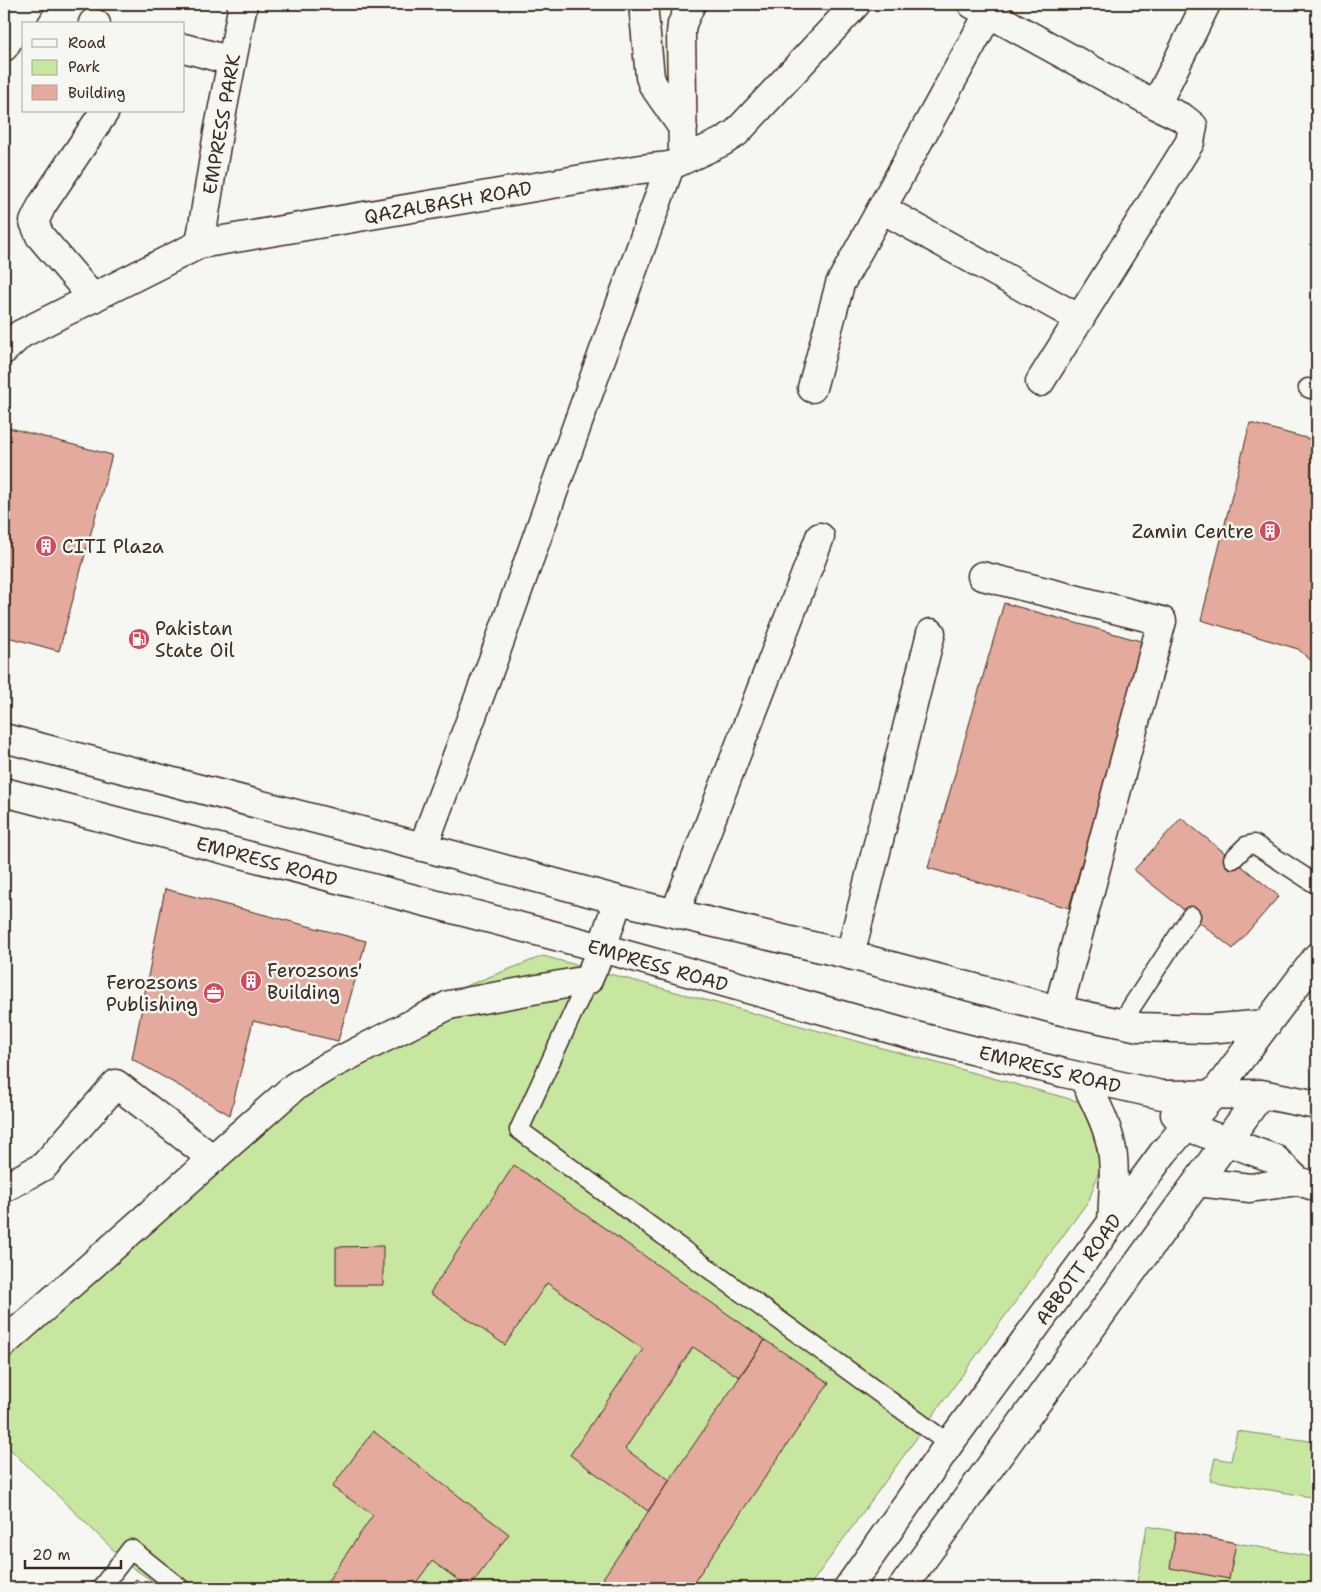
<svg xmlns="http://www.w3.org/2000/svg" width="1321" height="1592" viewBox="0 0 1321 1592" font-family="'Shantell Sans',sans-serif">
<rect width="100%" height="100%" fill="#f6f6f2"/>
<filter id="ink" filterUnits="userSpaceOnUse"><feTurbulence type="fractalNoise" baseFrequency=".02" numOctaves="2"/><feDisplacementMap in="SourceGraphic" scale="10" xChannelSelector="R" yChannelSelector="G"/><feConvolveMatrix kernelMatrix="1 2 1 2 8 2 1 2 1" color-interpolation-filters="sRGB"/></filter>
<g filter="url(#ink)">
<path fill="#c7e7a0" stroke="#81885f" d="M 543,956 L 1092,1105 L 1103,1160 L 1089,1200 L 808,1588 L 163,1588 L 130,1566 L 4,1443 L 4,1343 L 294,1087 L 435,998 Z
M 1237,1431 L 1317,1442 L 1317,1498 L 1210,1480 L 1215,1458 L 1231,1461 Z
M 1147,1526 L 1317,1558 L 1317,1588 L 1136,1588 Z"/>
<path fill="#e3aa9d" stroke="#3b2a1e" d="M 1250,423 L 1317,441 L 1317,666 L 1298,649 L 1201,620 Z
M 6,427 L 112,455 L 59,651 L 4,636 L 4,438 Z
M 1004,603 L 1144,642 L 1069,908 L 928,868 Z
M 1181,818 L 1279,896 L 1233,949 L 1134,870 Z
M 165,889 L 366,941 L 338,1041 L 253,1021 L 230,1115 L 132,1059 Z
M 514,1165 L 765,1340 L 739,1377 L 693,1347 L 625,1449 L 670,1480 L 648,1511 L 570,1455 L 643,1349 L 547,1283 L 505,1345 L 430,1293 Z
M 383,1246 L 383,1285 L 336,1285 L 336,1247 Z
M 765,1340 L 829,1383 L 690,1588 L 619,1588 L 603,1578 Z
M 373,1431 L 509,1534 L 469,1588 L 432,1561 L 412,1588 L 323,1588 L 373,1515 L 332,1487 Z
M 1176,1531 L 1236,1543 L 1229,1579 L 1170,1568 Z
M 136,1579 L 149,1588 L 129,1588 Z"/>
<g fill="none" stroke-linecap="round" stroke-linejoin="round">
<g stroke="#3b2a1e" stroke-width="21">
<path id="lane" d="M 1308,388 L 1317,391
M 1233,859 L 1246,846 L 1254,844 L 1317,885
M 588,980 L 519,1130 L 949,1444
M 1121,1023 L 1191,916
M 101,1588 L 131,1549 L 180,1588"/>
</g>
<g stroke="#3b2a1e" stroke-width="31">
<path id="street" d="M 643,4 L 650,77 L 653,85 L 683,128
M 972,4 L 1156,105 L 1183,118 L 1193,126 L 1190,142 L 1040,382
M 93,23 L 96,24
M 4,47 L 30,4
M 184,48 L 232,61
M 1156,105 L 1206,4
M 683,159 L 681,33 L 682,24 L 691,4
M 882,209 L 1080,319
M 200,244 L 218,133 L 243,4
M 93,298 L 40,236 L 34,222 L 42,205 L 105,111
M 812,388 L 840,284 L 989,13
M 982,576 L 1162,621 L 1058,1010
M 423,847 L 493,660 L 670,166
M 675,913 L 820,537
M 850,955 L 931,633
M 4,1188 L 44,1166 L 116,1084 L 213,1159
M 4,1343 L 294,1087 L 325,1068 L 449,1005 L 588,980 L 602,948 L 618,900"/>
</g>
<g stroke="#3b2a1e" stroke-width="31">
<path id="secondary" d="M 4,350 L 21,334 L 200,244 L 641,169 L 670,166 L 722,142 L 736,133 L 856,4
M 4,738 L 423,847 L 618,900 L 850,955 L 1058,1010 L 1139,1027 L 1206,1029 L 1267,1024
M 4,792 L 602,948 L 912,1035 L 1064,1073 L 1162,1095 L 1261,1094 L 1317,1105
M 1083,1077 C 1095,1102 1110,1128 1113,1157 C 1115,1178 1113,1201 1112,1222
M 1175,1114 L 1185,1126 L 1275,1159 L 1298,1181
M 1197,1182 L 1250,1188 L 1298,1181 L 1317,1187
M 848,1588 L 949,1444 L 1163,1153 L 1213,1095 L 1317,957
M 902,1588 L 1261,1094"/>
</g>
<use href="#lane" stroke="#f6f6f2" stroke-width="18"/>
<use href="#street" stroke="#f6f6f2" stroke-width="28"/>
<use href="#secondary" stroke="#f6f6f2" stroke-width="28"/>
</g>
</g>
<defs>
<g id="building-disc" transform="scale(1.125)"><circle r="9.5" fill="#d1495b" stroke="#f6f6f2"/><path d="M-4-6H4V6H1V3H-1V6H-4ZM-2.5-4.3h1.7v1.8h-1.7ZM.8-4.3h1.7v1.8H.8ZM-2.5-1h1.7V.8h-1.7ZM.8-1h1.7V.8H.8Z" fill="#fff"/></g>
<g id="fuel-disc" transform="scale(1.125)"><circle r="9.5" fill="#d1495b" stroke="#f6f6f2"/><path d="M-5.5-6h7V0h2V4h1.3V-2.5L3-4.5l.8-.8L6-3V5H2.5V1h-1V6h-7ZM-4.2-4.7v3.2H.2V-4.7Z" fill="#fff"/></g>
<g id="office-disc" transform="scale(1.125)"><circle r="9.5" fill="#d1495b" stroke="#f6f6f2"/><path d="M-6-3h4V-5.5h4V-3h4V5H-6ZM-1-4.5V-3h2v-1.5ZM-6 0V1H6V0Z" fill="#fff"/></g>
</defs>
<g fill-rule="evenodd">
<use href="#building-disc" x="1270" y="531"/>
<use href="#building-disc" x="46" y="546"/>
<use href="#fuel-disc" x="139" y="639"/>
<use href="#building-disc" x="251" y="981"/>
<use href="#office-disc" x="214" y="993"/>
</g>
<g text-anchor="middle" stroke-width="5" stroke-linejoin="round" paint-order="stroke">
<g font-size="19" fill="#3b2a1e" stroke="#f6f6f2">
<text transform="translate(221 124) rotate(-80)" y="7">EMPRESS PARK</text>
<text transform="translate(448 202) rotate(-10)" y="7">QAZALBASH ROAD</text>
<text transform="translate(267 861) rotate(15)" y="7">EMPRESS ROAD</text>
<text transform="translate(658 965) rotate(16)" y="7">EMPRESS ROAD</text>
<text transform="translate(1050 1069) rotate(14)" y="7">EMPRESS ROAD</text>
<text transform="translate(1078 1269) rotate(-54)" y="7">ABBOTT ROAD</text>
</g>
<g font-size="19" fill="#3b2a1e" stroke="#f6f6f2" text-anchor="start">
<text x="1254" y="538" text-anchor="end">Zamin Centre</text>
<text x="62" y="553">CITI Plaza</text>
<text x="155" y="635">Pakistan<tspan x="155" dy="22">State Oil</tspan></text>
<text x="267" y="977">Ferozsons'<tspan x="267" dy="22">Building</tspan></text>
<text x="198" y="989" text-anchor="end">Ferozsons<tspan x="198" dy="22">Publishing</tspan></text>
</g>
</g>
<rect width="1321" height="1592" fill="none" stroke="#f6f6f2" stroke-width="20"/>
<rect x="10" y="10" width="1301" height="1572" fill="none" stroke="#3b2a1e" stroke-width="2" filter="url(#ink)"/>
<rect x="22" y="22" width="162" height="90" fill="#f6f6f2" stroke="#aba49d"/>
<rect x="32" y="39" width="25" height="8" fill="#f6f6f2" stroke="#aba49d"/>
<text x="68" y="48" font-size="15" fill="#3b2a1e">Road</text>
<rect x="32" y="60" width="25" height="15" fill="#c7e7a0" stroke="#aba49d"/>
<text x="68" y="72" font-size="15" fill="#3b2a1e">Park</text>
<rect x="32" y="85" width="25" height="15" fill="#e3aa9d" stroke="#aba49d"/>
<text x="68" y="98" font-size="15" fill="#3b2a1e">Building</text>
<path d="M25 1560v8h96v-8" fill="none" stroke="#3b2a1e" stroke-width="2.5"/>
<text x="32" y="1560" font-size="15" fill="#3b2a1e" stroke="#f6f6f2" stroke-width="4" paint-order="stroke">20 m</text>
</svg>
